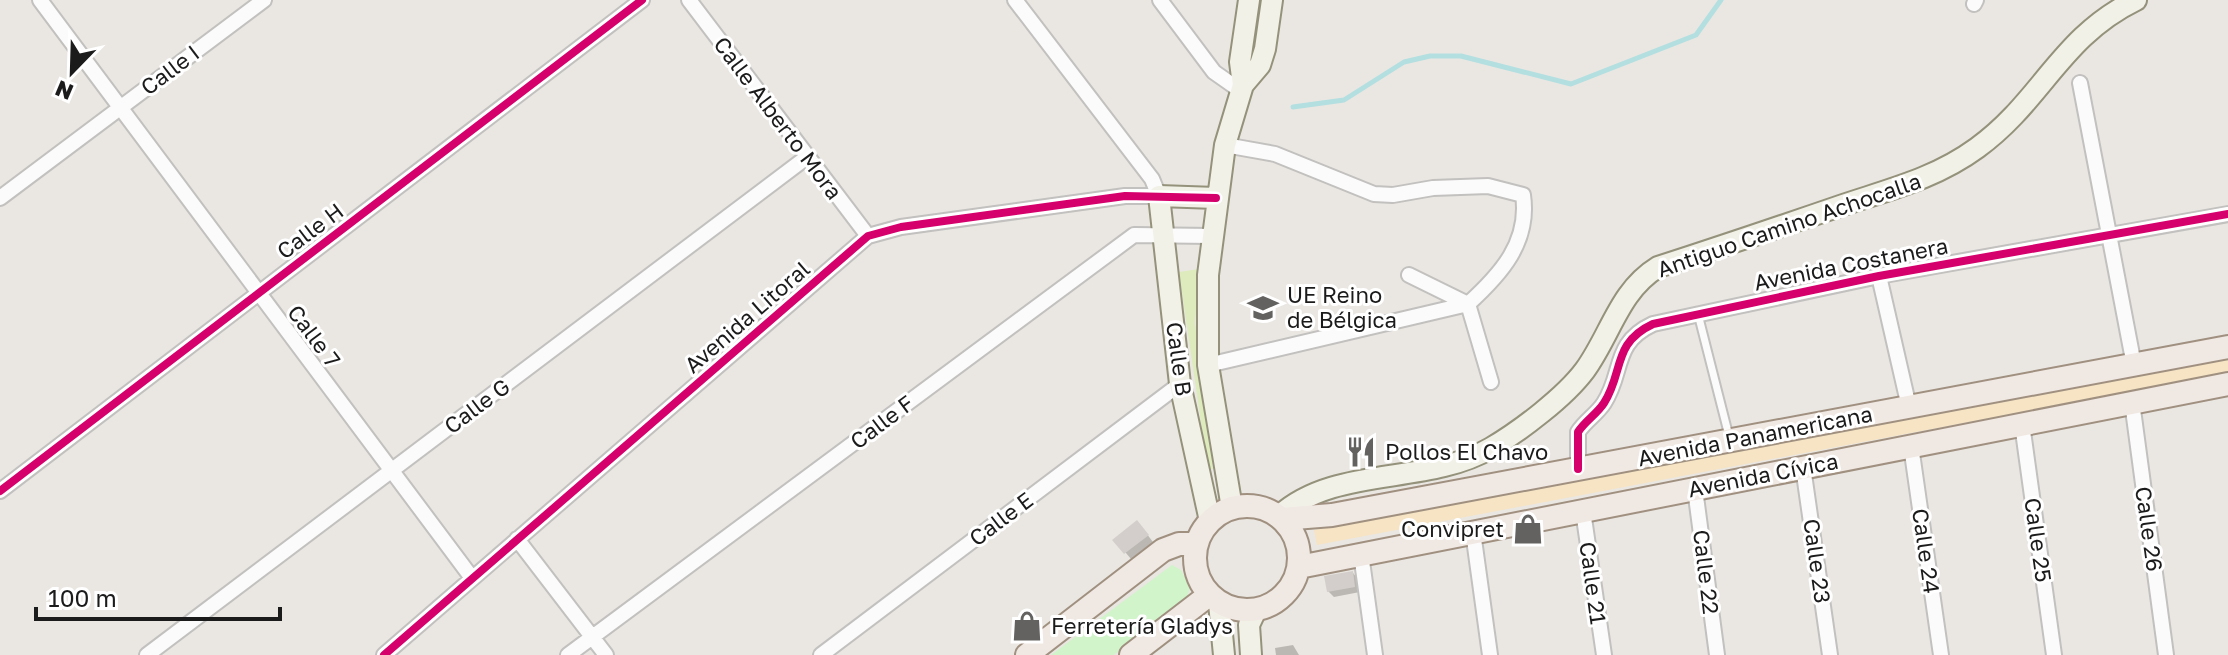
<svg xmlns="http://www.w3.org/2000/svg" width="2228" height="655" viewBox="0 0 2228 655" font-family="'Golos Text',sans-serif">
<rect width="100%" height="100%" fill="#eae7e2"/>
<path fill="#ddebbd" d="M 1199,269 L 1195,323 L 1213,469 L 1208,470 L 1179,272 Z"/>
<path fill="#f6e4c4" d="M 2228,357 L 2228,373 L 1317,545 L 1314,530 Z"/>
<path fill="#d1f4ca" d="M 1172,565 L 1181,570 L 1190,587 L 1186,601 L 1114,655 L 1051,655 Z"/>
<path fill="#0003" d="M 1143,529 L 1153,542 L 1131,559 L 1115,540 Z
M 1353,573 L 1358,579 L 1360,592 L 1334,597 L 1328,591 Z
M 1293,645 L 1299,655 L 1276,655 L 1275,648 Z"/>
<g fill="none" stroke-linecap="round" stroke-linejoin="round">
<path stroke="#b3dfe1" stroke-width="5" d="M 1293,107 L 1344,100 L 1404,62 L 1430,56 L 1461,56 L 1571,84 L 1696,35 L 1721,0"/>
</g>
<path fill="#d3cecb" d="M 1137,520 L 1149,535 L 1124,554 L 1112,540 Z
M 1353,571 L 1355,587 L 1327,592 L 1324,576 Z"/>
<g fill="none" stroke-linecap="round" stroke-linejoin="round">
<g stroke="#c2c1bf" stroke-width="11">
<path id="lane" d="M 1698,314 L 1729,436"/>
</g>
<g stroke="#c2c1bf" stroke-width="18">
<path id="street" d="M 40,0 L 472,578
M 689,0 L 868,236
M 1160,0 L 1214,72 L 1241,91
M 1974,4 L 1976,0
M 2080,83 L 2134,365
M 0,198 L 264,0
M 1409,275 L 1468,304 L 1491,382
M 1879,276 L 1909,407
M 1208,365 L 1468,304 C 1501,274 1530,242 1523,195 L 1488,186 L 1433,188 L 1393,195 L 1374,194 L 1275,154 L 1225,145
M 2132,402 L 2166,655
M 2022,424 L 2054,655
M 1911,446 L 1941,655
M 1803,467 L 1830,655
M 1578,469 L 1578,432 C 1585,421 1597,414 1604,403 C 1624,372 1612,343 1653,324 L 1879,276 L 2228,214
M 1695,489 L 1717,655
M 0,491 L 642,0
M 1583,511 L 1604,655
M 1473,532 L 1490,655
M 517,539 L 606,655
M 1361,554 L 1375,655
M 147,655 L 807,157
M 384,655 L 868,236 L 901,227 L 1125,196 L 1159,196 L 1152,179 L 1015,0
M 568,655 L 1134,235 L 1211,236
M 821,655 L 1180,384"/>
</g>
<g stroke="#94927b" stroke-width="24">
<path id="secondary" d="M 1243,85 L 1240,62 L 1249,0
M 1232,508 L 1208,365 L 1208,275 L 1225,145 L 1243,85 L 1260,65 L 1265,49 L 1272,0
M 1279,516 C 1335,465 1426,486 1491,448 C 1520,431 1565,397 1585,370 C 1611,334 1619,291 1658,267 C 1720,247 1782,226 1843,205 C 1891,189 1936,178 1977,148 C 2042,101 2060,37 2136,0
M 1210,521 L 1180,384 L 1159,196 L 1216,198
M 1219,603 L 1224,655
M 1251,655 L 1249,625 L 1256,610"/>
</g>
<g stroke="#a09080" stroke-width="26">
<path id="primary" d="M1195 558a52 52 0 1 1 104 0a52 52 0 1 1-104 0Z
M 1282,519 L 1332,515 L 2228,347
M 1299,567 L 2228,384
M 1027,655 L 1163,550 L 1179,544 L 1197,544
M 1131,655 L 1209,595"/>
</g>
<use href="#lane" stroke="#fcfbfb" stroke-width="7"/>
<use href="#street" stroke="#fcfbfb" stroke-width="14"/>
<use href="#secondary" stroke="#f2f1e8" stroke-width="20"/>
<use href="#primary" stroke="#f0e8e2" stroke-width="22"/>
<g stroke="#fff" stroke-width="13">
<path id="cycleway" d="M 1578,469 L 1578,432 C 1585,421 1597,414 1604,403 C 1624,372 1612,343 1653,324 L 1879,276 L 2228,214
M 0,491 L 642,0
M 384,655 L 868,236 L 901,227 L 1125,196 L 1216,198"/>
</g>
<use href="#cycleway" stroke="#d6006c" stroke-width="8"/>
</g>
<defs>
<g id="school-bare" transform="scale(2.4)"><path d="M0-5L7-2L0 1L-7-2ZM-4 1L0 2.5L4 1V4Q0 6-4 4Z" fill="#636261" stroke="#fff" stroke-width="2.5" paint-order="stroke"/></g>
<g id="restaurant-bare" transform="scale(2.4)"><path d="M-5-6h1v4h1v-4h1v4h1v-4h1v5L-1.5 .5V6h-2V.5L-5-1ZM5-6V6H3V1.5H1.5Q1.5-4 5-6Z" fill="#636261" stroke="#fff" stroke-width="2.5" paint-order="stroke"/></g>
<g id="shop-bare" transform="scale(2.4)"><path d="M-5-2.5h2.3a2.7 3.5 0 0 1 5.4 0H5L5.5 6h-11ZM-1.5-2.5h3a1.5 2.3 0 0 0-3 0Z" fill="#636261" stroke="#fff" stroke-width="2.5" paint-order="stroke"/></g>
</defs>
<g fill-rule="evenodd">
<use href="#school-bare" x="1263" y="308"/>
<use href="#restaurant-bare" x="1361" y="452"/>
<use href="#shop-bare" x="1528" y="529"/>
<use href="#shop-bare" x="1027" y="626"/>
</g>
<g text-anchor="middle" stroke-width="6" stroke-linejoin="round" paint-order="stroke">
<g font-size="22" fill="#1b1b1b" stroke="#fff">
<text transform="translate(170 70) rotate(-37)" y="8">Calle I</text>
<text transform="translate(778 118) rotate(53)" y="8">Calle Alberto Mora</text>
<text transform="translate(1789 225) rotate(-19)" y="8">Antiguo Camino Achocalla</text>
<text transform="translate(310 231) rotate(-37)" y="8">Calle H</text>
<text transform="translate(1851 264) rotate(-11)" y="8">Avenida Costanera</text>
<text transform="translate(747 317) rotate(-41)" y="8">Avenida Litoral</text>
<text transform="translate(314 336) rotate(53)" y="8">Calle 7</text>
<text transform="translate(1179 359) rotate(82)" y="8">Calle B</text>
<text transform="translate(477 406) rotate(-37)" y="8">Calle G</text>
<text transform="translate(882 422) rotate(-37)" y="8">Calle F</text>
<text transform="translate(1755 436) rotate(-11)" y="8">Avenida Panamericana</text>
<text transform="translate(1763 475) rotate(-11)" y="8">Avenida Cívica</text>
<text transform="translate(1001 519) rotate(-37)" y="8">Calle E</text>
<text transform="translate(2149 529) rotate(82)" y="8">Calle 26</text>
<text transform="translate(2038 540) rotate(82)" y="8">Calle 25</text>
<text transform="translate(1926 551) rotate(82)" y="8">Calle 24</text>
<text transform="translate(1817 561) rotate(82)" y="8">Calle 23</text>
<text transform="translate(1706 572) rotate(83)" y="8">Calle 22</text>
<text transform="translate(1593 583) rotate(82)" y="8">Calle 21</text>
</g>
<g font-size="22" fill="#1b1b1b" stroke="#fff" text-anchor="start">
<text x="1287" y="303">UE Reino<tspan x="1287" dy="25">de Bélgica</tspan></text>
<text x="1385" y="460">Pollos El Chavo</text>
<text x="1504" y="537" text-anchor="end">Convipret</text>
<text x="1051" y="634">Ferretería Gladys</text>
</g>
</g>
<g transform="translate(72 72) rotate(203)" stroke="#ffffff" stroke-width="6" paint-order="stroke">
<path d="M0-6L14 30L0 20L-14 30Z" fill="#1b1b1b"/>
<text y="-12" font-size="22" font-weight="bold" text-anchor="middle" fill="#1b1b1b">N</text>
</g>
<path d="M36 607v12h244v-12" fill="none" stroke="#1b1b1b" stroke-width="4"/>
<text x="48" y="607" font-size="24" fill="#1b1b1b" stroke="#ffffff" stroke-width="6" paint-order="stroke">100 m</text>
</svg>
